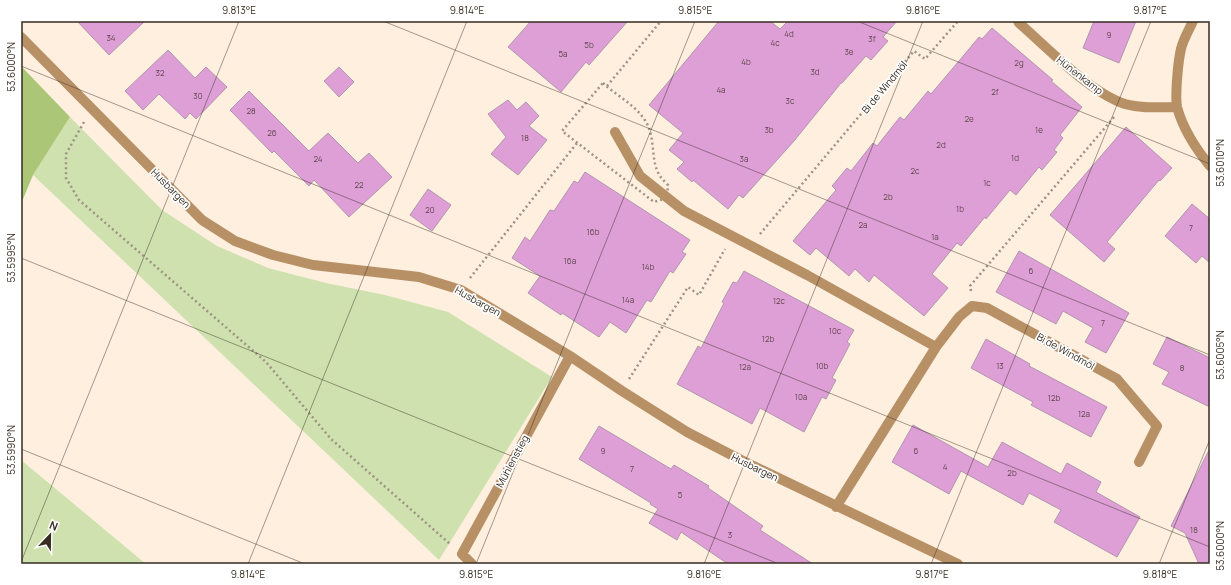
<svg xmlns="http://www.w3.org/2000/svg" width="1231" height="585" viewBox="0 0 1231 585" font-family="Manrope,sans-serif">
<rect width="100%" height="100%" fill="#feefdf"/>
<path fill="#cfe1ae" d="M 70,117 L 162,210 L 217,246 L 268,268 L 326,283 L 385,295 L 448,312 L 552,377 L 439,560 L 33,175 Z
M 21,460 L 146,564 L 21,564 Z"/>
<path fill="#acc678" d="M 21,66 L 70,117 L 33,175 L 21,204 Z"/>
<path fill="#de9ed6" stroke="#b296ae" d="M 77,21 L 145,21 L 109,55 Z
M 531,21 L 628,21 L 589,65 L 586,62 L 561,92 L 508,47 Z
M 719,21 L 770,21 L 780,29 L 788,21 L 897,21 L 883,37 L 888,41 L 871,60 L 866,56 L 842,83 L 841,83 L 794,141 L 743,198 L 739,195 L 728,209 L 693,180 L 692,182 L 677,169 L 684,162 L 669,150 L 683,133 L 649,105 Z
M 1094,21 L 1136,21 L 1119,63 L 1083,48 Z
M 992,28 L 1053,80 L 1051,81 L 1082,107 L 1060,135 L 1063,138 L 1054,150 L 1057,152 L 1042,170 L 1039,167 L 1016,195 L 1010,190 L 986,219 L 985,217 L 961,246 L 957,243 L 932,274 L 948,288 L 924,316 L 874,275 L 869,282 L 855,269 L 849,276 L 816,248 L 810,255 L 793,241 L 836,190 L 832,186 L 847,168 L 851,171 L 873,143 L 877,146 L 900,117 L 904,120 L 928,91 L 931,94 L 964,55 L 979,37 L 982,39 Z
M 168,50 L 195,78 L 206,67 L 227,87 L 196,119 L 190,113 L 185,119 L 159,94 L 143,110 L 125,91 Z
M 339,67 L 354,82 L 339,97 L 324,81 Z
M 249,91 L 309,151 L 328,133 L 358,163 L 369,153 L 392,177 L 349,217 L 314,180 L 309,186 L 274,151 L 272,153 L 230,110 Z
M 508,100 L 517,110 L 526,102 L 539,116 L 529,126 L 547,140 L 518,175 L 491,154 L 506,137 L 488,114 Z
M 1126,127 L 1172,168 L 1160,181 L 1159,180 L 1107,242 L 1115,249 L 1104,262 L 1050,215 Z
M 585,172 L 690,240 L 682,252 L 686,254 L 673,273 L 670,271 L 651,302 L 647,300 L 626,333 L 610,322 L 599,337 L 562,313 L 561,315 L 528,293 L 540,276 L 512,258 L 525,237 L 530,241 L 550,210 L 554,211 L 574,181 L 578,183 Z
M 428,189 L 451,205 L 432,231 L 410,215 Z
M 1192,204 L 1210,219 L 1210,263 L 1202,256 L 1196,263 L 1165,236 Z
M 1019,251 L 1129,313 L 1106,353 L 1085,342 L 1093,328 L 1063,311 L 1056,324 L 996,292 Z
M 744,271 L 854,330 L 847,342 L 850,344 L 832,378 L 836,380 L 826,399 L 822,397 L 804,432 L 760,408 L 752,424 L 677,384 L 698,346 L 701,348 L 724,303 L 722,302 L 733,282 L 737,283 Z
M 1167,337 L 1210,358 L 1210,407 L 1162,384 L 1169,372 L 1153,364 Z
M 986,339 L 1030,364 L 1029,366 L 1107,407 L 1091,437 L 1031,405 L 1033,402 L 971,368 Z
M 913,425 L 988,467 L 1002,442 L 1061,474 L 1067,463 L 1101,482 L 1096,492 L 1140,517 L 1117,557 L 1054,522 L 1061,510 L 1029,493 L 1023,505 L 961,471 L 949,494 L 892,462 Z
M 599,426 L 671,469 L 674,465 L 709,486 L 708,488 L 763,526 L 760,530 L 813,564 L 728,564 L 681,532 L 677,540 L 649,523 L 658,509 L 650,504 L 651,503 L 579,459 Z
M 1210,448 L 1210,564 L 1199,564 L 1185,533 L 1171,526 Z"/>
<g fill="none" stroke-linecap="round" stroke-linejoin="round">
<path stroke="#9e9284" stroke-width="2.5" stroke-dasharray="2 3" stroke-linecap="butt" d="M 603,83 C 617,96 636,105 646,122 C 656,138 650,161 660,176 C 662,179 665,182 668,185 L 667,198 L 654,202 L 562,131 Z
M 607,86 L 661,21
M 84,122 L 66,154 L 66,178 L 79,200 L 266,362 L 331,439 L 450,544
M 760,234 L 914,51 L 925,59 L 958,21
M 470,278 L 577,143
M 971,291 L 970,286 L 1115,116
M 629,379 L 688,287 L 699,295 L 725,249"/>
<path stroke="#b89066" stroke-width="10" d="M 1018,21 L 1019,23 C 1048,48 1089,92 1125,104 C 1142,109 1160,107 1177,107
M 1193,21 C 1189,30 1183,40 1181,49 C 1178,61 1175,96 1177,107 C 1183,129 1196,149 1210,166
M 21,37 L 202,220 L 235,241 L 273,255 L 313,265 L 419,277 L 461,290 L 570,356 L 622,391 L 687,432 L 745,462 L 958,564
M 615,132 L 640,176 L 684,211 L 807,275 L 936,347
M 836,507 L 936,347 L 959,317 L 972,306 L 987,308 L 1117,379 L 1157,426 L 1139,462
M 472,564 L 462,554 L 570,356"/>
</g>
<path fill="none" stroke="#362c21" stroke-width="1" stroke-opacity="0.45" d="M 383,21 L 1210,355M 857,21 L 1210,164M 21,66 L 1210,547M 21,258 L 779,564M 21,449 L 305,564M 21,562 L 239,21M 248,564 L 467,21M 476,564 L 695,21M 704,564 L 923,21M 931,564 L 1151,21M 1159,564 L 1210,439"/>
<g text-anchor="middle" stroke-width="3.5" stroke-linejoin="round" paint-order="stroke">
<g font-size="8" fill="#60484e">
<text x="789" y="37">4d</text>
<text x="1109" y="38">9</text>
<text x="111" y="41">34</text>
<text x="872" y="42">3f</text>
<text x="775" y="46">4c</text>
<text x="589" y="48">5b</text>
<text x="849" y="55">3e</text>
<text x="563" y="57">5a</text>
<text x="746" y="65">4b</text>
<text x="1019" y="66">2g</text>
<text x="815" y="75">3d</text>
<text x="160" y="76">32</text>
<text x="721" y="93">4a</text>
<text x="995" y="95">2f</text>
<text x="198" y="99">30</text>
<text x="790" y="104">3c</text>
<text x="251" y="114">28</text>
<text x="969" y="122">2e</text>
<text x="769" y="133">3b</text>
<text x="1039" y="133">1e</text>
<text x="272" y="136">26</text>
<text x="525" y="141">18</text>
<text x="941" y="148">2d</text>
<text x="1015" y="161">1d</text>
<text x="318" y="162">24</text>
<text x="744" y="162">3a</text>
<text x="915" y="174">2c</text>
<text x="987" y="186">1c</text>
<text x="359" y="188">22</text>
<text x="888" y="200">2b</text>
<text x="960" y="212">1b</text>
<text x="430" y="213">20</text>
<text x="863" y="228">2a</text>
<text x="1191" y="231">7</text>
<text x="593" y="235">16b</text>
<text x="935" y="240">1a</text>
<text x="570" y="264">16a</text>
<text x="648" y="270">14b</text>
<text x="1031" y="274">6</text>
<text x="628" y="303">14a</text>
<text x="779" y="304">12c</text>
<text x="1103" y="326">7</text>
<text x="835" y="334">10c</text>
<text x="768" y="342">12b</text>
<text x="822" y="369">10b</text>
<text x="1000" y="369">13</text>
<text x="745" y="370">12a</text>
<text x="1182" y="371">8</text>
<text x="801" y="400">10a</text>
<text x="1054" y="401">12b</text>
<text x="1084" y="417">12a</text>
<text x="603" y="454">9</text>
<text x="916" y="454">6</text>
<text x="945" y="470">4</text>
<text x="632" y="472">7</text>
<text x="1012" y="476">2b</text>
<text x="680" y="498">5</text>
<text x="1194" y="533">18</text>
<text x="730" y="538">3</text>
</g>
<g font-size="10" fill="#362c21" stroke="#fff">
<text transform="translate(1080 75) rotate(38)" y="4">Hünenkamp</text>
<text transform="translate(884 87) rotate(-50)" y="4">Bi de Windmöl</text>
<text transform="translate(171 188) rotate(45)" y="4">Husbargen</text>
<text transform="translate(478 301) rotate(29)" y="4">Husbargen</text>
<text transform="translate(1066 351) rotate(29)" y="4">Bi de Windmöl</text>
<text transform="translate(512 461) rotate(-62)" y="4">Mühlenstieg</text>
<text transform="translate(755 467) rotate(26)" y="4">Husbargen</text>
</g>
</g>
<rect width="1231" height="585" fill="none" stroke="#ffffff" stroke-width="44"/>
<g transform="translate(50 535) rotate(22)" stroke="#ffffff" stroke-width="3" paint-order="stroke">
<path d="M0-3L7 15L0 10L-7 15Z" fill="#362c21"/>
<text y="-6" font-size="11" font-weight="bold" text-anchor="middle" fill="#362c21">N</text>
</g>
<rect x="22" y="22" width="1187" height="541" fill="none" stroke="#362c21" stroke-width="1.5"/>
<g font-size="10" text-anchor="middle" fill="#362c21">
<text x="239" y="14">9.813°E</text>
<text x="467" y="14">9.814°E</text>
<text x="695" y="14">9.815°E</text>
<text x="923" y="14">9.816°E</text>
<text x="1150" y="14">9.817°E</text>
<text transform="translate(11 67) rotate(-90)" y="4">53.6000°N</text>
<text transform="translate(1220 163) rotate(-90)" y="4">53.6010°N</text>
<text transform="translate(11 258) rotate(-90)" y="4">53.5995°N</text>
<text transform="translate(1220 355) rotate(-90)" y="4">53.6005°N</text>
<text transform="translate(11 450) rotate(-90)" y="4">53.5990°N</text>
<text transform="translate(1220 546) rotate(-90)" y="4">53.6000°N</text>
<text x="248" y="578">9.814°E</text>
<text x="476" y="578">9.815°E</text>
<text x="704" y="578">9.816°E</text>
<text x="932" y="578">9.817°E</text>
<text x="1160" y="578">9.818°E</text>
</g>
</svg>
